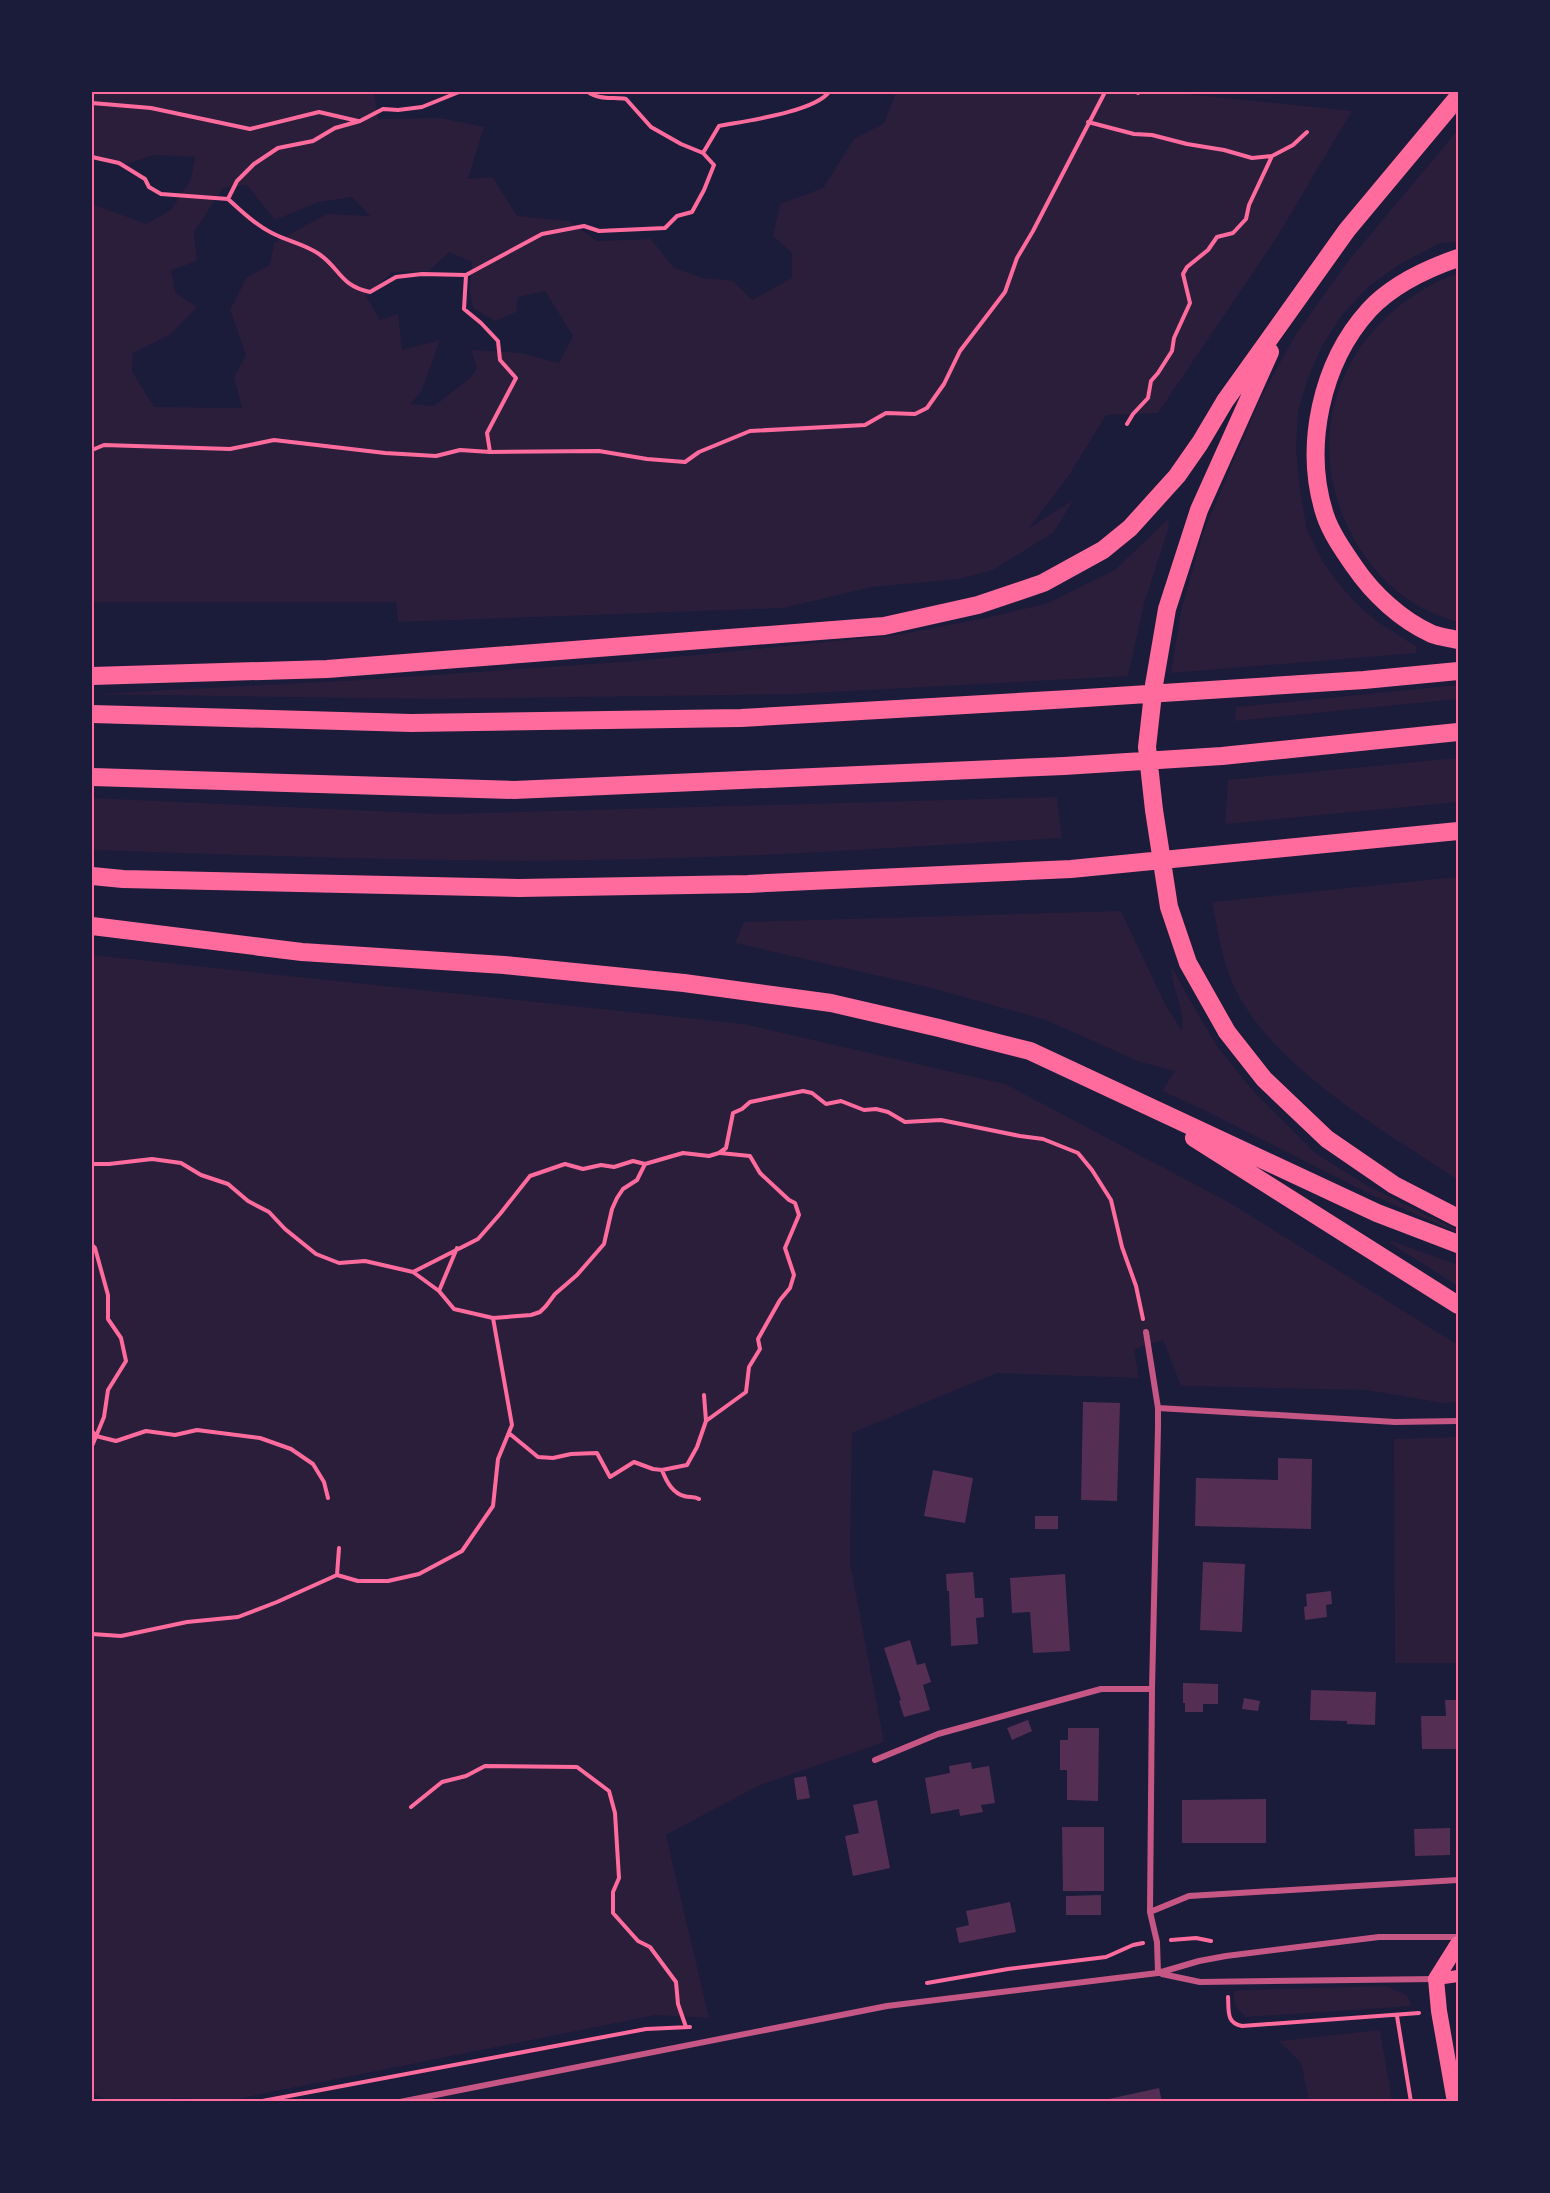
<svg xmlns="http://www.w3.org/2000/svg" width="1550" height="2193" viewBox="0 0 1550 2193" font-family="Figtree,sans-serif">
<rect width="100%" height="100%" fill="#1b1b3a"/>
<path fill="#2a1e3b" fill-rule="evenodd" d="M 92,92 L 374,92 L 378,119 L 441,118 L 484,127 L 468,179 L 493,177 L 517,216 L 569,221 L 597,241 L 651,239 L 674,268 L 703,278 L 733,281 L 752,300 L 792,278 L 792,253 L 773,236 L 780,204 L 823,188 L 854,139 L 884,123 L 896,92 L 1169,92 L 1352,111 L 1277,237 L 1158,413 L 1106,415 L 1068,477 L 1028,529 L 1073,500 L 1054,532 L 993,570 L 958,579 L 872,587 L 783,608 L 398,622 L 396,602 L 92,602 L 92,204 L 146,224 L 171,210 L 191,179 L 195,157 L 154,155 L 120,166 L 92,155 ZM 247,185 L 275,220 L 319,202 L 352,197 L 370,216 L 327,214 L 274,243 L 270,265 L 247,277 L 230,310 L 246,355 L 234,377 L 242,408 L 154,407 L 132,371 L 133,353 L 170,335 L 197,307 L 175,292 L 171,270 L 197,261 L 194,232 L 223,188 ZM 449,252 L 472,262 L 470,291 L 473,308 L 495,321 L 516,312 L 518,297 L 545,291 L 573,336 L 559,363 L 521,353 L 471,350 L 477,368 L 470,378 L 434,406 L 411,404 L 422,390 L 440,340 L 402,350 L 398,314 L 380,320 L 366,296 L 392,272 L 429,271 Z
M 1458,130 L 1458,242 L 1440,243 L 1400,264 L 1368,287 L 1342,315 L 1322,346 L 1308,378 L 1298,412 L 1296,449 L 1300,490 L 1307,530 L 1323,562 L 1338,583 L 1360,607 L 1378,622 L 1417,647 L 1416,653 L 1171,673 L 1181,611 L 1203,533 L 1261,397 L 1296,334 L 1349,260 Z
M 1458,273 L 1458,622 C 1444,618 1429,612 1417,605 C 1356,569 1320,490 1331,421 C 1342,351 1394,296 1458,273 Z
M 1169,518 L 1168,530 L 1144,604 L 1128,676 L 795,694 L 433,699 L 92,694 L 362,680 L 634,661 L 897,635 L 995,616 L 1048,603 L 1115,570 Z
M 1458,685 L 1458,699 L 1235,721 L 1236,707 Z
M 1458,758 L 1458,802 L 1225,824 L 1228,780 Z
M 1057,797 L 1062,838 C 906,847 750,858 594,860 C 427,863 259,855 92,850 L 92,798 L 443,814 Z
M 1458,877 L 1458,1180 C 1384,1130 1264,1064 1230,977 C 1221,955 1217,926 1212,902 Z
M 1121,911 L 1166,1006 L 1182,1031 C 1185,1008 1171,988 1171,965 L 1184,990 L 1217,1046 L 1253,1091 L 1315,1153 L 1368,1186 L 1458,1230 L 1458,1233 L 1372,1195 L 1202,1109 L 1162,1091 L 1175,1071 L 1140,1062 L 1046,1020 L 932,988 L 735,943 L 744,922 Z
M 92,955 L 744,1024 L 1005,1084 L 1232,1204 L 1458,1345 L 1458,1402 L 1443,1403 L 1366,1390 L 1181,1386 L 1163,1340 L 1134,1349 L 1139,1378 L 997,1373 L 852,1433 L 850,1562 L 884,1742 L 758,1786 L 666,1835 L 709,2018 L 656,2015 L 227,2101 L 174,2098 L 162,2101 L 109,2101 L 92,2093 Z
M 1392,1241 L 1458,1265 L 1458,1286 L 1390,1243 Z
M 1458,1437 L 1458,1663 L 1395,1663 L 1394,1439 Z
M 1386,1986 L 1407,1995 L 1412,2006 L 1246,2017 C 1238,2010 1231,2003 1235,1991 L 1243,1990 Z
M 1380,2030 L 1392,2101 L 1309,2101 L 1301,2063 L 1279,2041 Z"/>
<path fill="#542f53" d="M 1083,1402 L 1120,1403 L 1117,1501 L 1081,1500 Z
M 1278,1458 L 1312,1459 L 1311,1529 L 1195,1526 L 1196,1478 L 1278,1480 Z
M 933,1470 L 973,1478 L 965,1523 L 924,1516 Z
M 1035,1516 L 1058,1516 L 1058,1529 L 1035,1529 Z
M 1203,1562 L 1245,1564 L 1242,1632 L 1200,1630 Z
M 973,1572 L 975,1598 L 983,1598 L 984,1617 L 976,1618 L 978,1644 L 951,1646 L 949,1591 L 947,1591 L 946,1574 Z
M 1065,1574 L 1070,1651 L 1033,1653 L 1030,1612 L 1012,1613 L 1010,1578 Z
M 1331,1591 L 1332,1604 L 1326,1605 L 1327,1617 L 1305,1620 L 1304,1607 L 1307,1606 L 1306,1594 Z
M 910,1640 L 917,1665 L 925,1663 L 931,1682 L 923,1685 L 930,1710 L 904,1717 L 899,1701 L 901,1700 L 884,1648 Z
M 1183,1683 L 1218,1684 L 1218,1704 L 1203,1704 L 1203,1712 L 1185,1712 L 1185,1703 L 1183,1703 Z
M 1311,1690 L 1376,1692 L 1375,1725 L 1347,1724 L 1347,1721 L 1310,1720 Z
M 1244,1698 L 1260,1701 L 1258,1711 L 1242,1709 Z
M 1445,1700 L 1458,1700 L 1458,1749 L 1422,1749 L 1421,1716 L 1446,1716 Z
M 1028,1720 L 1032,1731 L 1012,1740 L 1007,1728 Z
M 1068,1728 L 1099,1728 L 1098,1801 L 1067,1800 L 1067,1770 L 1060,1770 L 1060,1740 L 1068,1740 Z
M 971,1762 L 972,1769 L 989,1766 L 995,1803 L 981,1805 L 983,1812 L 960,1816 L 959,1809 L 931,1814 L 925,1778 L 950,1773 L 949,1766 Z
M 806,1776 L 810,1798 L 797,1800 L 794,1778 Z
M 1266,1799 L 1266,1843 L 1182,1843 L 1182,1800 Z
M 877,1800 L 890,1868 L 853,1876 L 845,1836 L 859,1833 L 853,1805 Z
M 1062,1827 L 1104,1827 L 1104,1891 L 1063,1891 Z
M 1450,1828 L 1450,1855 L 1415,1856 L 1414,1829 Z
M 1101,1895 L 1101,1915 L 1066,1915 L 1066,1896 Z
M 1010,1902 L 1016,1932 L 959,1943 L 956,1928 L 969,1925 L 966,1911 Z
M 1159,2088 L 1162,2102 L 1105,2102 L 1104,2100 Z"/>
<g fill="none" stroke-linecap="round" stroke-linejoin="round">
<path stroke="#ff6b9d" stroke-width="4" d="M 459,92 L 422,107 L 398,110 L 383,109 L 360,121 L 335,128 L 313,141 L 278,148 L 254,164 L 237,181 L 228,199 C 241,211 256,225 272,233 C 287,241 305,244 319,254 C 340,268 340,286 370,292 L 396,277 L 422,274 L 466,275 L 542,234 L 584,226 L 599,231 L 665,228 L 677,216 L 692,212 L 704,190 L 714,165 L 703,153 L 681,144 L 651,127 L 626,99 C 614,97 598,100 588,92
M 1138,93 L 1138,92
M 92,103 L 151,108 L 250,129 L 319,112 L 358,121
M 1088,122 L 1134,134 L 1152,135 L 1187,144 L 1224,150 L 1252,158 L 1272,156 L 1293,145 L 1307,132
M 703,153 L 719,126 C 745,121 814,112 829,92
M 92,157 L 119,163 L 145,179 L 149,187 L 161,194 L 228,199
M 466,275 L 464,309 L 481,323 L 498,341 L 500,360 L 516,378 L 487,433 L 490,452
M 1127,424 L 1133,414 L 1148,398 L 1151,381 L 1158,373 L 1172,351 L 1174,338 L 1190,303 L 1183,274 L 1187,267 L 1208,250 L 1217,237 L 1233,233 L 1246,219 L 1249,205 L 1272,156
M 92,450 L 104,445 L 230,449 L 274,440 L 385,453 L 436,456 L 460,450 L 490,452 L 599,451 L 647,459 L 685,462 L 699,452 L 750,431 L 865,425 L 886,413 L 915,414 L 927,408 L 944,384 L 960,351 L 1005,292 L 1017,258 L 1033,231 L 1105,92
M 92,1164 L 109,1164 L 152,1159 L 181,1163 L 201,1175 L 228,1184 L 248,1201 L 269,1212 L 285,1229 L 316,1254 L 339,1263 L 365,1261 L 413,1272 L 439,1291 L 454,1309 L 493,1318 L 512,1425 L 498,1459 L 493,1506 L 462,1551 L 419,1574 L 388,1581 L 358,1581 L 337,1575 L 277,1602 L 238,1617 L 187,1622 L 121,1636 L 92,1634
M 92,1245 L 95,1248 L 108,1295 L 108,1319 L 121,1338 L 126,1361 L 108,1390 L 104,1417 L 92,1446
M 413,1272 L 478,1239 L 500,1214 L 530,1176 L 565,1164 L 583,1169 L 601,1165 L 614,1167 L 633,1161 L 645,1164 L 683,1153 L 709,1156 L 719,1153 L 726,1148 L 733,1113 L 742,1109 L 750,1102 L 803,1091 L 812,1093 L 826,1104 L 841,1101 L 864,1110 L 876,1109 L 888,1112 L 905,1122 L 941,1120 L 1020,1136 L 1043,1139 L 1078,1153 L 1092,1170 L 1111,1200 L 1122,1247 L 1136,1286 L 1143,1319
M 439,1291 L 457,1248
M 493,1318 L 531,1315 L 540,1312 L 546,1306 L 555,1294 L 577,1275 L 604,1244 L 612,1209 L 617,1198 L 623,1189 L 637,1180 L 645,1164
M 704,1395 L 706,1421 L 746,1392 L 749,1367 L 760,1349 L 758,1339 L 780,1300 L 790,1288 L 794,1275 L 785,1248 L 799,1215 L 795,1203 L 789,1200 L 760,1173 L 750,1156 L 720,1153
M 92,1431 L 96,1436 L 116,1441 L 146,1431 L 175,1435 L 197,1430 L 260,1438 L 291,1449 L 313,1464 L 324,1482 L 328,1498
M 510,1434 L 538,1457 L 553,1458 L 571,1454 L 597,1453 L 610,1477 L 634,1462 L 653,1469 L 662,1470
M 699,1499 C 694,1496 690,1498 684,1496 C 672,1493 666,1481 662,1470 L 687,1465 L 697,1447 L 706,1421
M 337,1575 L 339,1548
M 411,1807 L 442,1782 L 466,1776 L 485,1766 L 577,1767 L 609,1791 L 615,1813 L 619,1878 L 613,1892 L 613,1913 L 638,1941 L 650,1947 L 676,1982 L 678,2004 L 686,2027
M 1171,1940 L 1196,1938 L 1211,1941
M 927,1983 L 1008,1969 L 1106,1957 L 1133,1945 L 1143,1943
M 1228,1997 C 1229,2011 1226,2023 1242,2026 L 1419,2013
M 1397,2016 L 1411,2102
M 257,2102 L 646,2029 L 690,2027"/>
<path stroke="#c65784" stroke-width="6" d="M 1146,1332 L 1158,1408 L 1158,1427 L 1152,1689 L 1150,1912 L 1157,1942 L 1158,1973
M 1158,1408 L 1395,1422 L 1458,1421
M 875,1760 L 938,1734 L 1101,1689 L 1152,1689
M 1150,1912 L 1189,1896 L 1458,1880
M 1162,1974 L 1200,1982 L 1436,1979
M 400,2102 L 887,2006 L 1158,1973 L 1199,1961 L 1226,1956 L 1379,1937 L 1458,1937"/>
<path stroke="#ff6b9d" stroke-width="12" d="M 1436,1979 L 1458,1976"/>
<path stroke="#ff6b9d" stroke-width="16" d="M 1455,2102 L 1439,2011 L 1436,1979 L 1458,1944"/>
<path stroke="#ff6b9d" stroke-width="18" d="M 1458,258 C 1426,269 1393,284 1369,310 C 1321,363 1303,447 1325,515 C 1331,533 1343,550 1354,566 C 1373,594 1401,620 1432,634 C 1440,637 1450,638 1458,640
M 1270,352 L 1199,510 L 1167,609 L 1154,685 L 1147,747 L 1154,810 L 1169,907 L 1188,963 L 1227,1032 L 1264,1079 L 1327,1139 L 1394,1185 L 1458,1218
M 92,676 L 327,669 L 884,626 L 978,605 L 1043,583 L 1103,550 L 1130,528 L 1177,476 L 1200,443 L 1225,401 L 1347,230 L 1458,97
M 92,714 L 411,723 L 741,718 L 1070,699 L 1364,680 L 1458,671
M 92,777 L 514,790 L 1064,766 L 1222,756 L 1458,732
M 92,876 L 123,879 L 519,888 L 748,884 L 1071,869 L 1458,831
M 92,926 L 302,952 L 504,965 L 684,983 L 831,1003 L 939,1028 L 1030,1051 L 1377,1213 L 1458,1244
M 1194,1138 L 1458,1305"/>
</g>
<rect width="1550" height="2193" fill="none" stroke="#1b1b3a" stroke-width="186"/>
<rect x="93" y="93" width="1364" height="2007" fill="none" stroke="#ff6b9d" stroke-width="2"/>
</svg>
